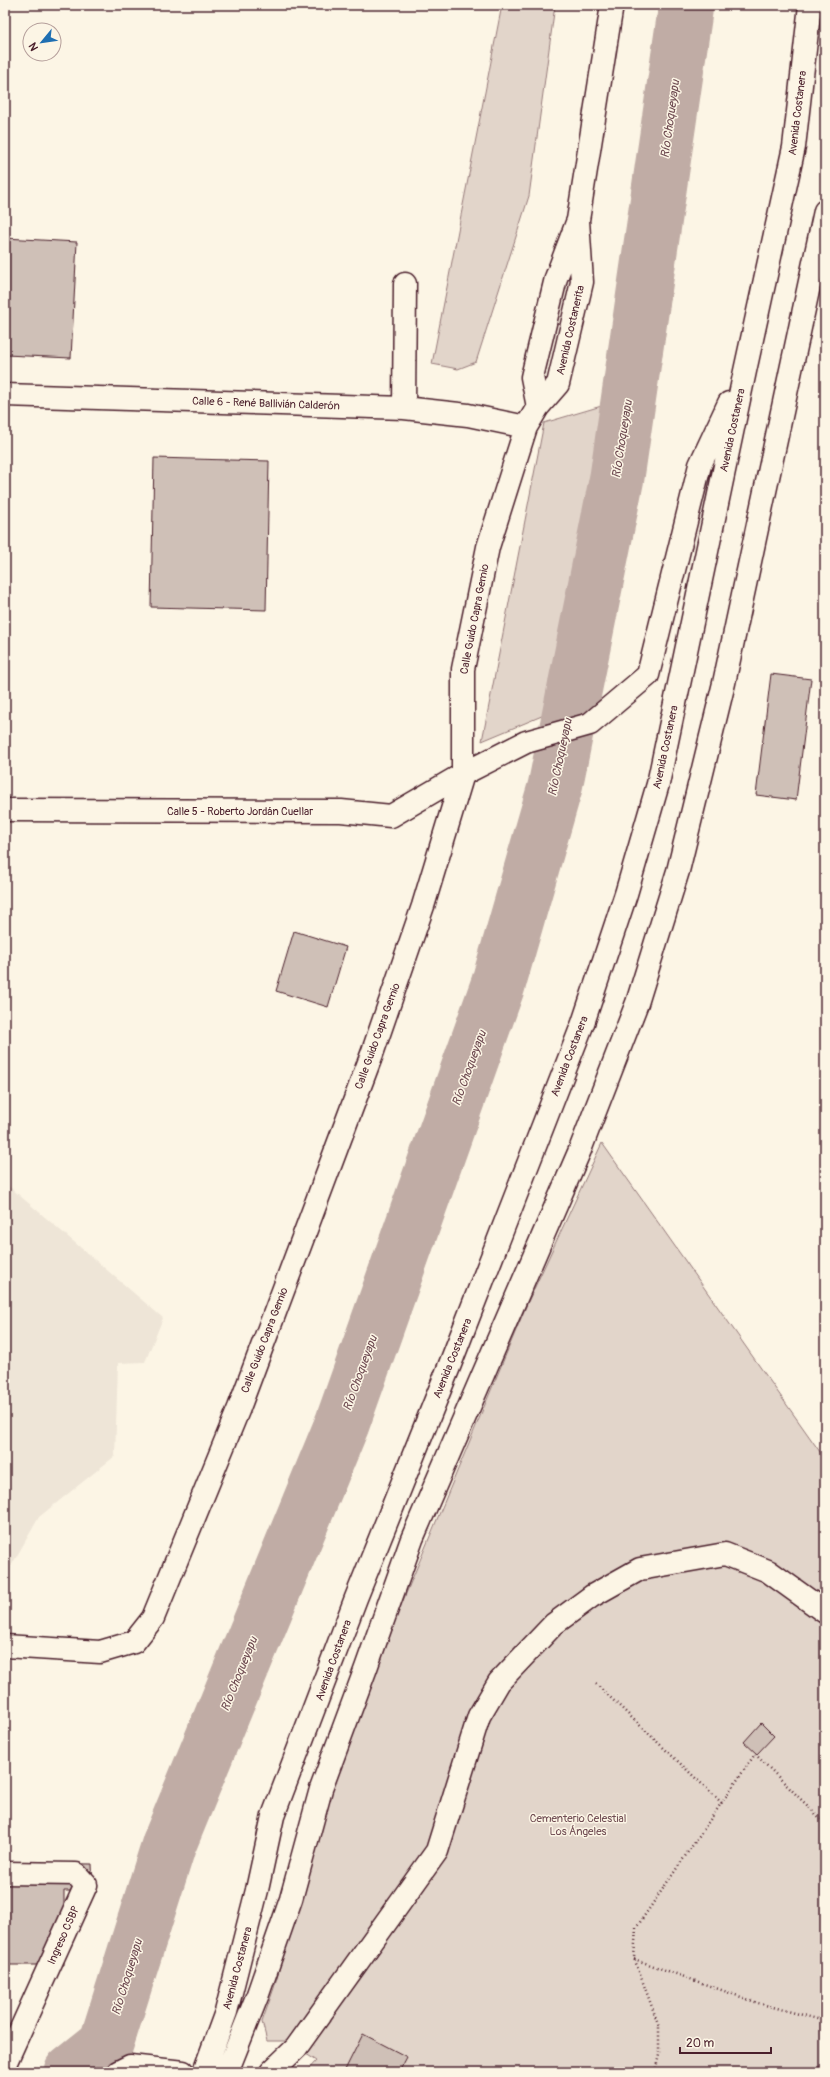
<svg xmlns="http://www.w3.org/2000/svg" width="830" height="2077" viewBox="0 0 830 2077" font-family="Pangolin,sans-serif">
<rect width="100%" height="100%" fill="#fcf5e5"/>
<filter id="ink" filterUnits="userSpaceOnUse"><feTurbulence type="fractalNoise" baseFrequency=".025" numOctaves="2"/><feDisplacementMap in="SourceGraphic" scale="8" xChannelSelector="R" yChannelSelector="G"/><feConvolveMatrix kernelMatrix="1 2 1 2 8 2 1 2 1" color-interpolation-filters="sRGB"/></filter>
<g filter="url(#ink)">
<path fill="#eee5d7" d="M 5,1183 L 163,1318 L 145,1362 L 118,1363 L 115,1456 L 39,1517 L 5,1577 Z"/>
<path fill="#e2d5ca" stroke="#967a7a" d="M 502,5 L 555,5 L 529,196 L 476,362 L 458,369 L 432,364 Z
M 615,402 L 549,713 L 482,741 L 544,423 Z
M 602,1143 L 825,1459 L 825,2072 L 306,2072 L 316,2061 L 285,2041 L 267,2041 L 262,2022 L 274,1988 L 339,1754 L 527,1304 Z"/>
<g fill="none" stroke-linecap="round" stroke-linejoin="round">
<path stroke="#c0aca5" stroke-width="55" d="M 71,2072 L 106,2044 L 169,1844 L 342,1424 L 498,985 L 555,787 L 617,477 L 686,5"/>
</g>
<path fill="#cfc0b7" stroke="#4a1f2b" d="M 5,238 L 77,242 L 71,358 L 5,355 Z
M 154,458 L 269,461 L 266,610 L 151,607 Z
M 771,674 L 811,679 L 796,800 L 756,795 Z
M 294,931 L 346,947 L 328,1007 L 276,991 Z
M 761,1723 L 774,1736 L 757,1754 L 744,1742 Z
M 5,1863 L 92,1864 L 93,1891 L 64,1891 L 64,1965 L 5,1965 Z
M 363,2034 L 407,2057 L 399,2072 L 344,2072 Z"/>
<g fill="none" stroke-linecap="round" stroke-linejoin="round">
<g stroke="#4a1f2b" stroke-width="25">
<path id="minor" d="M 5,395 L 404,408 L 468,415 L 526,427
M 538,407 L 532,377 L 556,278 L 578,220 L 612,5
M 404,408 L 405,284
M 5,810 L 341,811 L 391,816 L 463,774
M 5,1646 L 100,1652 L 134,1642 L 153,1618 L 239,1408 L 372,1054 L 423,906 L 463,774 L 463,669 L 488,547 L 526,427 L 538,407 L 558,384 L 582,282 L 578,220
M 5,1873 L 76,1874 L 86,1885 L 5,2064
M 118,2072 L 130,2066 L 183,2072
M 271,2072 L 296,2048 L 437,1851 L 479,1716 L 499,1682 L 554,1624 L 592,1596 L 640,1569 L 725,1554 L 768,1571 L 825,1612"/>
</g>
<g stroke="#4a1f2b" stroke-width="25">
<path id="major" d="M 463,774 L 526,742 L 590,724 L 648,675 L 700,465 L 729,403
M 204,2072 L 226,2012 L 257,1890 L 273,1816 L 356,1598 L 449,1367 L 583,1023 L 626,894 L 658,784 L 745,371 L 794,147 L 810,5
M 227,2072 L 258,1994 L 291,1899 L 321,1789 L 366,1668 L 412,1539 L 580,1150 L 637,1003 L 678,871 L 724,683 L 825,211"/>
</g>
<path stroke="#4a1f2b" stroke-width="2.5" stroke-dasharray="1 3" stroke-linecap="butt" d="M 596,1684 L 722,1803
M 634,1959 L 758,2003 L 825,2021
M 655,2072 L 659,2055 L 659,2026 L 634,1958 L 636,1928 L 755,1754 L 825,1823"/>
<use href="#minor" stroke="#fcf5e5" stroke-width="22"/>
<use href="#major" stroke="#fcf5e5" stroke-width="22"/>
</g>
</g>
<g text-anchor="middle" stroke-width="3" stroke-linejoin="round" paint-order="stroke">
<g font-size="11" fill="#4a1f2b" stroke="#fcf5e5">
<text transform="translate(797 113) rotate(-83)" y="4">Avenida Costanera</text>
<text transform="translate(570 330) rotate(-77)" y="4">Avenida Costanerita</text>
<text transform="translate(266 403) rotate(2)" y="4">Calle 6 - René Ballivián Calderón</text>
<text transform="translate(732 430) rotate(-78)" y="4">Avenida Costanera</text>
<text transform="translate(474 619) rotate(-79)" y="4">Calle Guido Capra Gemio</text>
<text transform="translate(665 747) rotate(-78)" y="4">Avenida Costanera</text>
<text x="240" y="815">Calle 5 - Roberto Jordán Cuellar</text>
<text transform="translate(377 1036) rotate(-70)" y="4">Calle Guido Capra Gemio</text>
<text transform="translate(569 1056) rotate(-69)" y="4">Avenida Costanera</text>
<text transform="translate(264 1340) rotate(-69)" y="4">Calle Guido Capra Gemio</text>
<text transform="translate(452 1358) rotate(-68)" y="4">Avenida Costanera</text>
<text transform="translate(333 1660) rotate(-70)" y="4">Avenida Costanera</text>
<text transform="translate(63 1935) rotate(-66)" y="4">Ingreso CSBP</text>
<text transform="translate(237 1968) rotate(-75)" y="4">Avenida Costanera</text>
</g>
<g font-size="11" fill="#704c53" stroke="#fcf5e5">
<text x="578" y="1822">Cementerio Celestial<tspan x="578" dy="13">Los Ángeles</tspan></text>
</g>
<g font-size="12" font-style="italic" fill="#6d4950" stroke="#fcf5e5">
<text transform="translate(670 119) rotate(-82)" y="4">Río Choqueyapu</text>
<text transform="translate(622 439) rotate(-81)" y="4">Río Choqueyapu</text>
<text transform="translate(560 757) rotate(-78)" y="4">Río Choqueyapu</text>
<text transform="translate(469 1068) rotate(-70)" y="4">Río Choqueyapu</text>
<text transform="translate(360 1373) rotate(-70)" y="4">Río Choqueyapu</text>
<text transform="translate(239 1674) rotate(-68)" y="4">Río Choqueyapu</text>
<text transform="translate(127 1977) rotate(-73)" y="4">Río Choqueyapu</text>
</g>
</g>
<rect width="830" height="2077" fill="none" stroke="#fcf5e5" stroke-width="20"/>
<rect x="10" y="10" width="810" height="2057" fill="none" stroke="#4a1f2b" stroke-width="1.5" filter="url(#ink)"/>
<g transform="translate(42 42) rotate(241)"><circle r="19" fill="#fcf5e5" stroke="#b59f9b"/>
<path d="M0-3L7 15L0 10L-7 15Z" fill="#1f6fb2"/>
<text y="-6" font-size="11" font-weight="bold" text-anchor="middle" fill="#4a1f2b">N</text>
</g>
<path d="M680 2047v6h91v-6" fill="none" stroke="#4a1f2b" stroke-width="2"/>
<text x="686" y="2047" font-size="12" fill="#4a1f2b" stroke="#fcf5e5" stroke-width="3" paint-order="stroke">20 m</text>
</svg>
